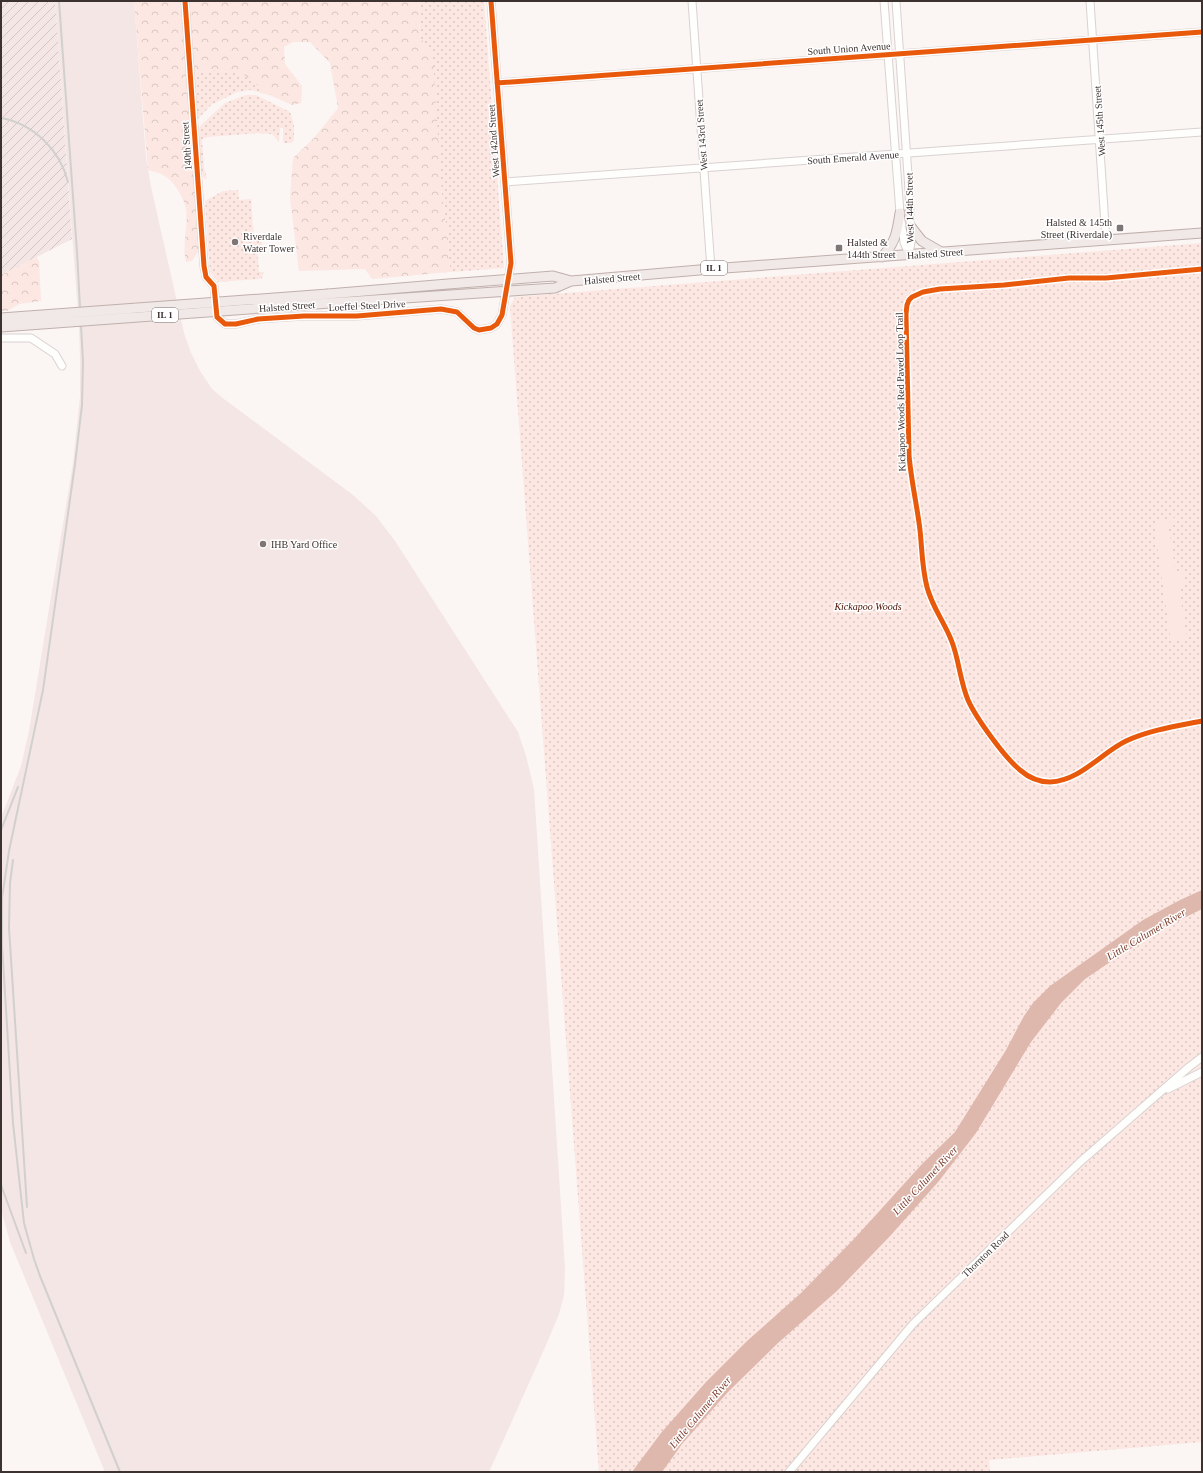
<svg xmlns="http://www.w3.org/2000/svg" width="1203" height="1473" viewBox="0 0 1203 1473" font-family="'Times New Roman',serif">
<defs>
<pattern id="industrial-furrows" width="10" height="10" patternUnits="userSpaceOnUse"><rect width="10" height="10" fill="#f4e6e4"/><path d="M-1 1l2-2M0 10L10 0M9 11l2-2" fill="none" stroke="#d2c6c4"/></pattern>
<pattern id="grass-dots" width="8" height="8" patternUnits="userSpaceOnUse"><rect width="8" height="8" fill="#fce7e2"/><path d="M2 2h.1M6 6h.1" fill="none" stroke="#d9c7c2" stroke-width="1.8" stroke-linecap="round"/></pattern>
<pattern id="forest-crowns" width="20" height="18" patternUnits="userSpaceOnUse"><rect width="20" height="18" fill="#fce7e2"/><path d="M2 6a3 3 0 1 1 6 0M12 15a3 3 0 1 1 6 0" fill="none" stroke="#d9c7c2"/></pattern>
</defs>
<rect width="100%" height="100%" fill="#fbf5f4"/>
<path fill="#f4e6e4" d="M 55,1 L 134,1 L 146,158 L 151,187 L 184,333 L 191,353 L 200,371 L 212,389 L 224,399 L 353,495 L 376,516 L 395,541 L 518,732 L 526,756 L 534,789 L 565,1269 L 564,1295 L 559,1314 L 546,1345 L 489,1472 L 105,1472 L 10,1242 L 1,1209 L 1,818 L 21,766 L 29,731 L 73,463 L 80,397 L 80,358 L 79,327 Z"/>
<path fill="url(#industrial-furrows)" d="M 1,1 L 55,1 L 72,239 L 1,275 Z"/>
<path fill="url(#grass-dots)" d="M 420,1 L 484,1 L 504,268 L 450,272 L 448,239 L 442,197 L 430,48 L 421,39 L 419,22 Z
M 218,70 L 244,75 L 272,96 L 251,90 L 237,92 L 211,105 L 197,120 L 194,72 Z
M 246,95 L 256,95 L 290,112 L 294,125 L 294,140 L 292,143 L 283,143 L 283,128 L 280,128 L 279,142 L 272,134 L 258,133 L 208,137 L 202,139 L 204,168 L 207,179 L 206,179 L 203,177 L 201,173 L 198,131 L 200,126 L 225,103 Z
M 238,190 L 239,200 L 251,199 L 254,240 L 262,240 L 262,245 L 257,246 L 259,272 L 264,272 L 262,278 L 260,279 L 218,282 L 210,272 L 205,201 L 223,191 Z
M 1202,243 L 1202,1442 L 989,1460 L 990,1472 L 599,1472 L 510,306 L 515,297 Z"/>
<path fill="url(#forest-crowns)" d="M 134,1 L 181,1 L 199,226 L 198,252 L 192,261 L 186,262 C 180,236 195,217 179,192 C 170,177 164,174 148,170 Z
M 189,1 L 420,1 L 419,22 L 421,39 L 430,48 L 433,59 L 442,197 L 448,239 L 450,272 L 372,279 L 365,269 L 299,271 L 290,198 L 293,158 L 314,138 L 338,108 L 330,63 L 310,42 L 293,42 L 284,47 L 285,64 L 302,86 L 301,103 L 292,105 L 272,96 L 244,75 L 218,70 L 194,72 Z
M 36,257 L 39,261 L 41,301 L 19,304 L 7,311 L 1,311 L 1,275 Z"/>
<path fill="#fce7e2" d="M 1174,518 L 1178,520 L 1177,523 L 1174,522 L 1168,523 L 1176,574 L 1184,573 L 1185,582 L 1179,587 L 1186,634 L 1193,630 L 1194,633 L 1188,638 L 1171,641 L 1154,523 Z"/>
<path fill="#deb7ad" d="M 1202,890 L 1202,909 L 1170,925 L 1119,956 L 1085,979 L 1061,1003 L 1031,1042 L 976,1133 L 939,1181 L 891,1235 L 838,1290 L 778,1343 L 728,1392 L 682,1444 L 662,1472 L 632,1472 L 661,1433 L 706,1382 L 747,1341 L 801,1293 L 854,1239 L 922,1164 L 955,1132 L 1006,1050 L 1024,1016 L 1033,1003 L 1050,986 L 1143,920 L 1180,900 Z"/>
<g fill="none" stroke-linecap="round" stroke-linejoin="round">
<g stroke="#d9d2d1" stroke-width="9">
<path id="minor" d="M 185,1 L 204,266 L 206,277 L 214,286 L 217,317 L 225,324 L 236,324 L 258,319 L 304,316 L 357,316 L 441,309 L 457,312 L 474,328 L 479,330 L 491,328 L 497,324 L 502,315 L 511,263 L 491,1
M 692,1 L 711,269
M 884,1 L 900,213 L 904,242 L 909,255
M 896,1 L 909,190 L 911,242 L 909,255
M 1090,1 L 1106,240
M 497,83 L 1202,32
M 505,182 L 1202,132
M 1,338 L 31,338 L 55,354 L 62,366
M 1168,1089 L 1202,1072
M 789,1472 L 913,1324 L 1080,1162 L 1189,1067 L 1202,1057"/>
</g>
<g stroke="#c0b0ac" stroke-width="11">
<path id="major" d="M 911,227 L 922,241 L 941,252
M 882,257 C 896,242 897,232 900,213
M 328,294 L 448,284 L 553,276 L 571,281
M 330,303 L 555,288 L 571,281 L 711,269 L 1202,233"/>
</g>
<use href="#minor" stroke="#fefefd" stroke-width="7"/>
<use href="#major" stroke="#f1e9e7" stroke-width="9"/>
<path stroke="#d1d0cf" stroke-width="2" d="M 59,1 L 77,252 L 83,362 L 82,405 L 75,464 L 43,690 L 9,851 L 2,898 L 2,945 L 13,1123 L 24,1223 L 34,1259 L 40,1276 L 120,1472
M 1,118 C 34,124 60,150 68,182
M 1,830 L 18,787
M 13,860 L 10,883 L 9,928 L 27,1207
M 1,1185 L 26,1253"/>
<g stroke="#c0b0ac" stroke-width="11" stroke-linecap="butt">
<path id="major-bridge" d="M 1,318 L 328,294
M 1,327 L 330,303"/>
</g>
<use href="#major-bridge" stroke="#f1e9e7" stroke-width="9"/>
<g stroke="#fff" stroke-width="8">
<path id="cycleway" d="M 185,1 L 204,266 L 206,277 L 214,286 L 217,317 L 225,324 L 236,324 L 258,319 L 304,316 L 357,316 L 441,309 L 457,312 L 474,328 L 479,330 L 491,328 L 497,324 L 502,315 L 511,263 L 491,1
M 497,83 L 1202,32
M 1202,269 L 1106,278 L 1069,278 L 1004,285 L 940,289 L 923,292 L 912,297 L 909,300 L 907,305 L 906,314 L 909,455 C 911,480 917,505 920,530 C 922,549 922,568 927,587 C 932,607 945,623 952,642 C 959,660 960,681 968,700 C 976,718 1005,758 1020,770 C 1028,777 1039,782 1050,782 C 1080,781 1101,753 1126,741 C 1150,730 1177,726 1202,721"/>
</g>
<use href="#cycleway" stroke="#e8590c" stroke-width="5"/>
</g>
<g fill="#7f7675" stroke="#fff" stroke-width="1.5">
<rect x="1116" y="224" width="8" height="8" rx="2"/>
<circle cx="235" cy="242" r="4"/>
<rect x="835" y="244" width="8" height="8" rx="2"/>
<circle cx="263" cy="544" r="4"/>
</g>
<g text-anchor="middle" stroke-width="3" stroke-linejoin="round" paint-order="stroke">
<g fill="#fff" stroke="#76706e" stroke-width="1">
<rect x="701" y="261" width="26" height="14" rx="3"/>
<rect x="152" y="308" width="26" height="14" rx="3"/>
</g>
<g font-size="9" font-weight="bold" fill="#3c3230">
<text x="714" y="271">IL 1</text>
<text x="165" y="318">IL 1</text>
</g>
<g font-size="10" fill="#3c3230" stroke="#fff">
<text transform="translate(849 48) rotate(-4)" y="4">South Union Avenue</text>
<text transform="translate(1099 121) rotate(-94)" y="4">West 145th Street</text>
<text transform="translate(701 135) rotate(-94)" y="4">West 143rd Street</text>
<text transform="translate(493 141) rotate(-94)" y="4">West 142nd Street</text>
<text transform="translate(186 146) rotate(-94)" y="4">140th Street</text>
<text transform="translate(853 157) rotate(-4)" y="4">South Emerald Avenue</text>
<text transform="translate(909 208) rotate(-91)" y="4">West 144th Street</text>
<text transform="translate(935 253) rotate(-4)" y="4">Halsted Street</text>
<text transform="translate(612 278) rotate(-5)" y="4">Halsted Street</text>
<text transform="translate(367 305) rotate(-3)" y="4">Loeffel Steel Drive</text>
<text transform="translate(287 306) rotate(-4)" y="4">Halsted Street</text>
<text transform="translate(900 392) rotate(-91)" y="4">Kickapoo Woods Red Paved Loop Trail</text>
<text transform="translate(985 1254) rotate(-44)" y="4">Thornton Road</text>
</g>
<g font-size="10" fill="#3c3230" stroke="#fff" text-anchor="start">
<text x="1112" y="226" text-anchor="end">Halsted &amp; 145th<tspan x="1112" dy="12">Street (Riverdale)</tspan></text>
<text x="243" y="240">Riverdale<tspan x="243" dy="12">Water Tower</tspan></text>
<text x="847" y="246">Halsted &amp;<tspan x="847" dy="12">144th Street</tspan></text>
<text x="271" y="548">IHB Yard Office</text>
</g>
<g font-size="10" font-style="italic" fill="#4e1001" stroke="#fff">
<text x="868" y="610">Kickapoo Woods</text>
</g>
<g font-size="11" font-style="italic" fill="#813f2e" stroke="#fff">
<text transform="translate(1146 934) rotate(-31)" y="4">Little Calumet River</text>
<text transform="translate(925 1180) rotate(-47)" y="4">Little Calumet River</text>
<text transform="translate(700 1412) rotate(-50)" y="4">Little Calumet River</text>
</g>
</g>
<rect width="1203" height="1473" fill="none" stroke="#3c3230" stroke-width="4"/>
</svg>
